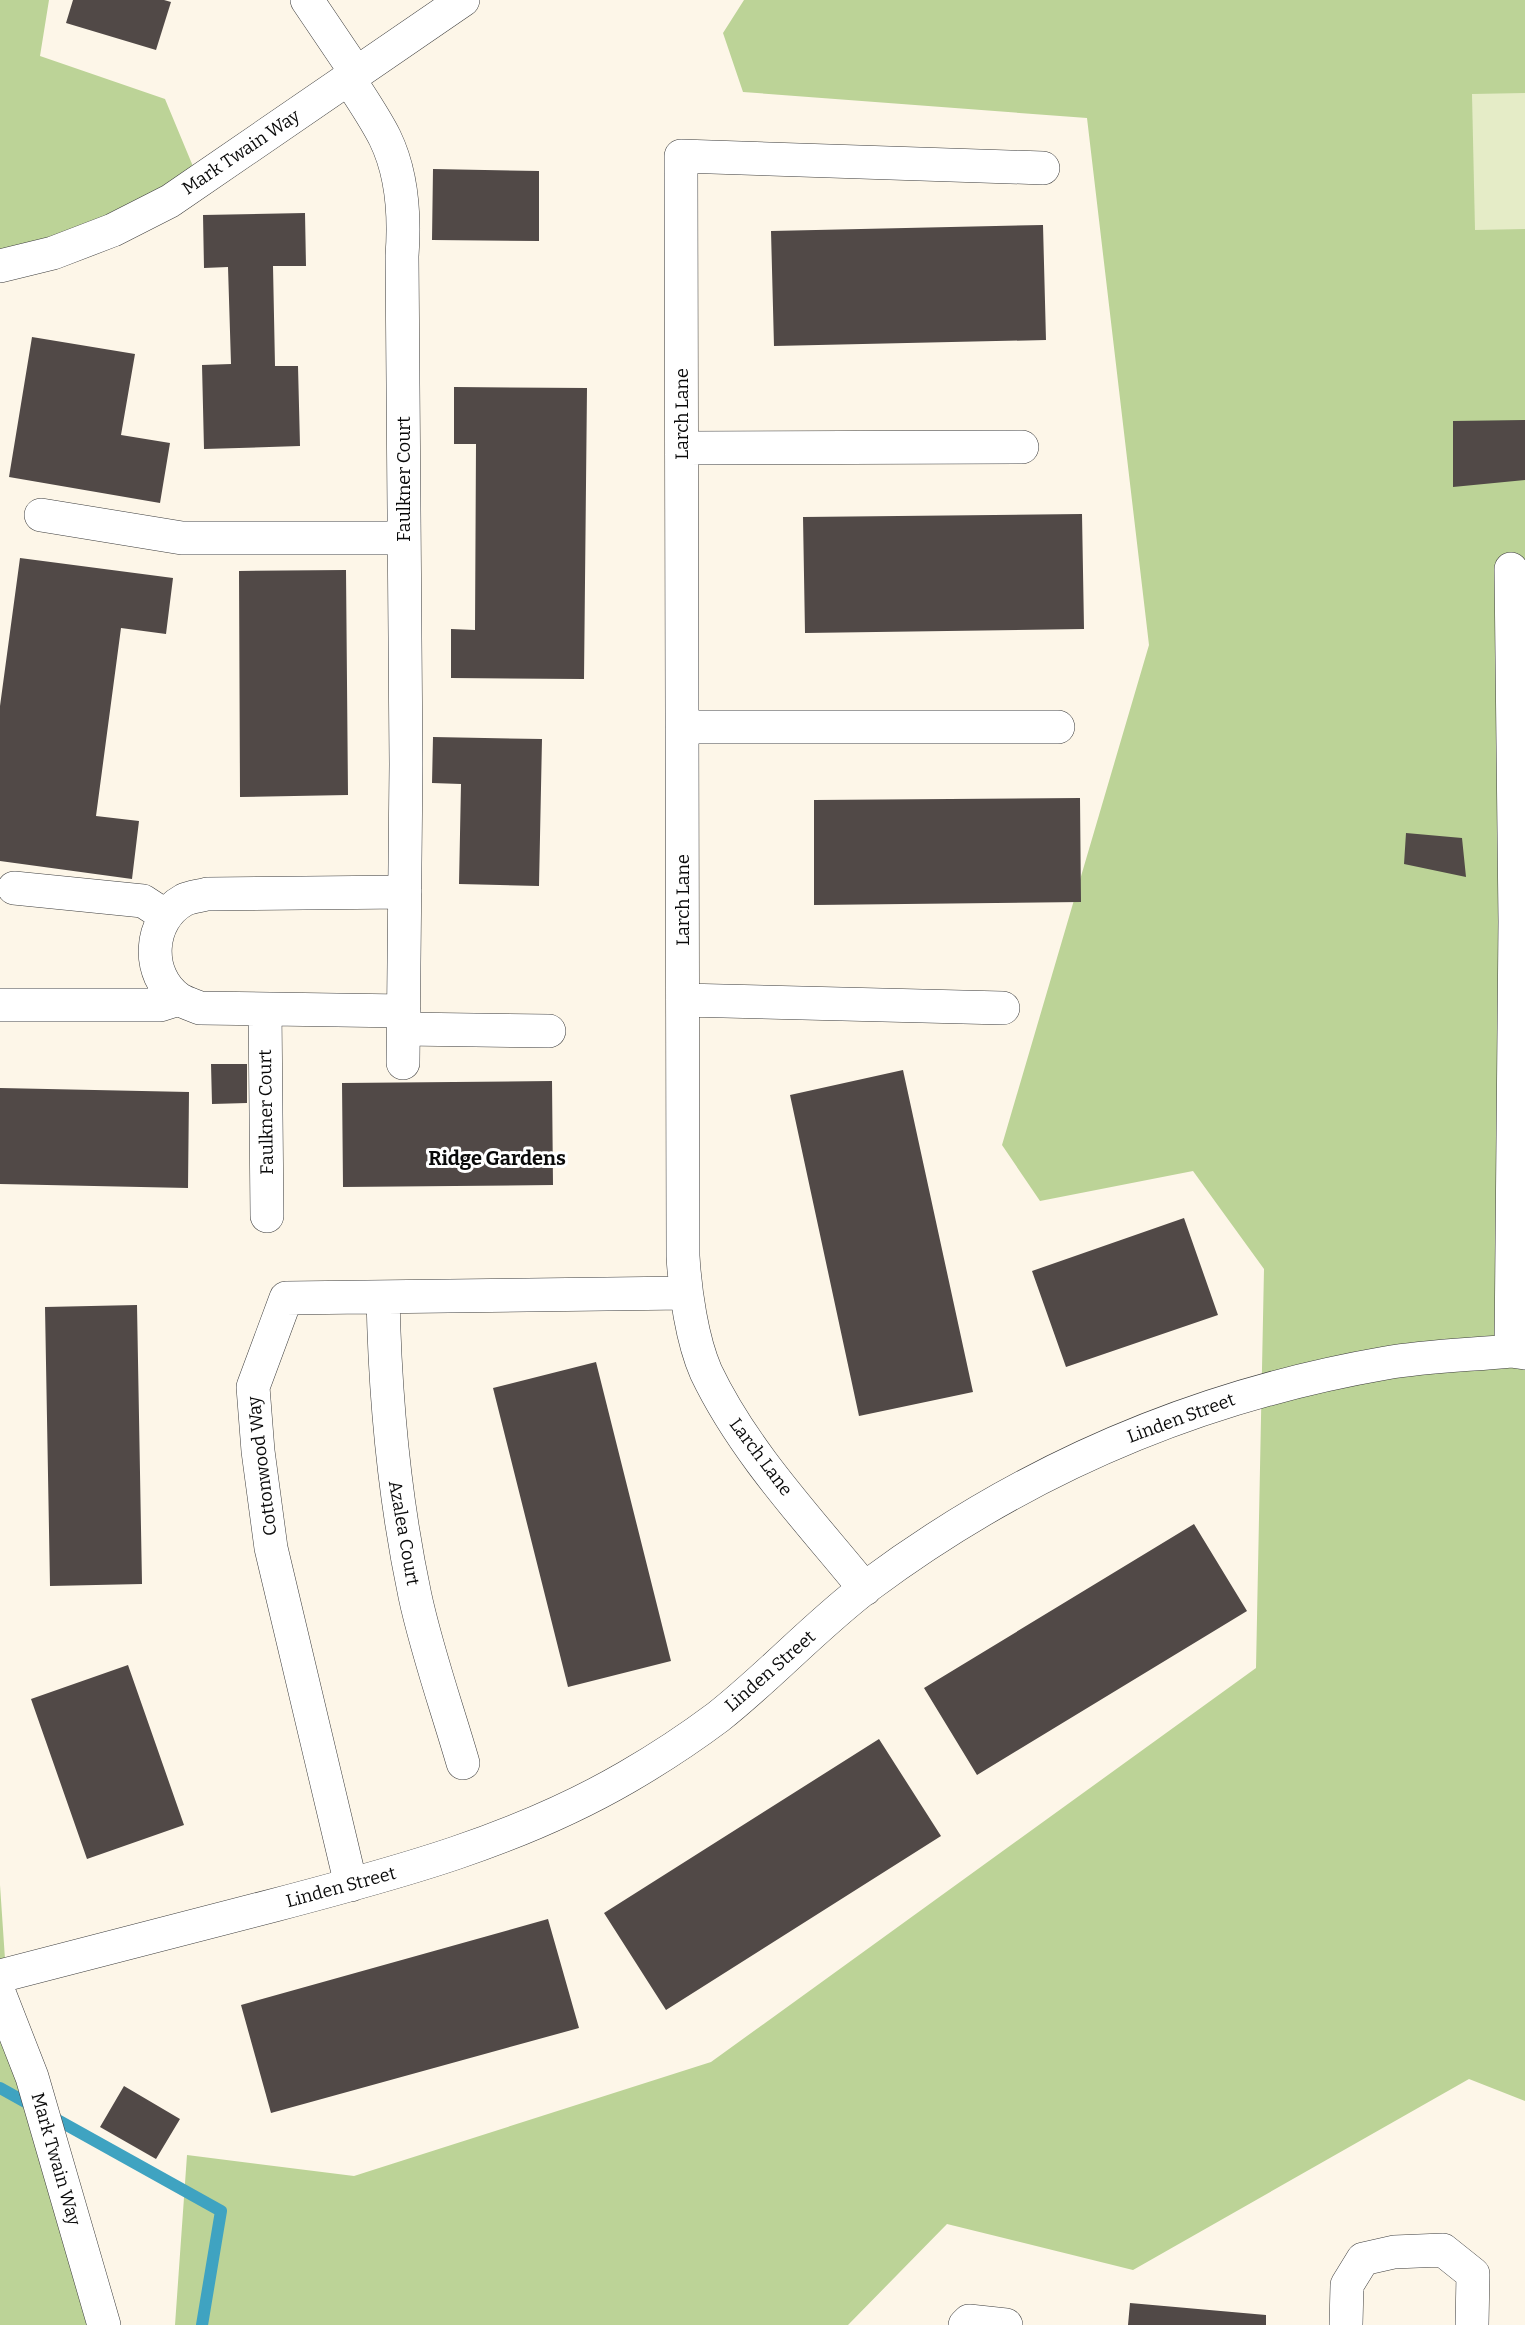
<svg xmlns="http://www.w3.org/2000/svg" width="1525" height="2325" viewBox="0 0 1525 2325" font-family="Bitter,serif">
<rect width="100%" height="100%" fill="#fdf6e8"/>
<path fill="#bcd397" d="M 0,0 L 49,0 L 40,56 L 165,99 L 202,188 L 0,275 Z
M 744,0 L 1525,0 L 1525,2101 L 1469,2079 L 1133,2270 L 947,2224 L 848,2325 L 175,2325 L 187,2155 L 354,2176 L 711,2062 L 1256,1668 L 1264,1269 L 1193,1171 L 1040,1201 L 1002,1145 L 1149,645 L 1087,118 L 743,92 L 723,33 Z
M 0,1885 L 6,1974 L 114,2325 L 0,2325 Z"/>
<path fill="#e5ecc7" d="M 1525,93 L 1525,229 L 1475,230 L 1472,94 Z"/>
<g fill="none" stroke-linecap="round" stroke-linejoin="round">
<path stroke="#3fa3c1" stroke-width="12" d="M 0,2088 L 221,2211 L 202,2325"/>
</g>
<path fill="#514947" d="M 73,0 L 164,0 L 171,2 L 156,50 L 66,23 Z
M 433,169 L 539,171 L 539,241 L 432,240 Z
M 305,213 L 306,266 L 273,266 L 275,366 L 298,366 L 300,446 L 204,449 L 202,365 L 231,364 L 228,267 L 204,268 L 203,215 Z
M 1043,225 L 1046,340 L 774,346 L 771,231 Z
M 32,337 L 135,354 L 121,435 L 170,443 L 160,503 L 9,477 Z
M 454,387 L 587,388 L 584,679 L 451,678 L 451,629 L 475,630 L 476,444 L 454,444 Z
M 1525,420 L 1525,480 L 1453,487 L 1453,421 Z
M 1082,514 L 1084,629 L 805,633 L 803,517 Z
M 20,558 L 173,578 L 166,634 L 121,628 L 96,816 L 139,821 L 132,879 L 0,861 L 0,706 Z
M 346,570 L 348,795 L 240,797 L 239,571 Z
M 433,737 L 542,739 L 539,886 L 459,884 L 461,784 L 432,783 Z
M 1080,798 L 1081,902 L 814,905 L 814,800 Z
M 1406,833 L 1462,838 L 1466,877 L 1404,864 Z
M 211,1064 L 247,1064 L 247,1103 L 212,1104 Z
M 903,1070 L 973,1392 L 859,1416 L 790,1095 Z
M 552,1081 L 553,1185 L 343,1187 L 342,1083 Z
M 0,1088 L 189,1092 L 188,1188 L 0,1184 Z
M 1184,1218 L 1218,1315 L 1066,1367 L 1032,1271 Z
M 137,1305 L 142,1584 L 50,1586 L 45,1307 Z
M 596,1362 L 671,1661 L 568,1687 L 493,1388 Z
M 1194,1524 L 1247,1611 L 977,1775 L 924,1688 Z
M 128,1665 L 184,1825 L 87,1859 L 31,1699 Z
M 879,1739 L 941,1836 L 666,2010 L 604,1913 Z
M 548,1919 L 579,2028 L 271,2113 L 241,2005 Z
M 124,2086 L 180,2119 L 156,2159 L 100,2127 Z
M 1130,2303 L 1266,2315 L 1266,2325 L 1128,2325 Z"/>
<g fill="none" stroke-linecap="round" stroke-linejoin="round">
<g stroke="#3d3d3d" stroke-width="34">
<path id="minor" d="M 307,0 L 357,74
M 349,79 C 361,98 375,118 385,138 C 403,175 405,216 402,256 L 406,764 L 403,1063
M 0,266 L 53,253 L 113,230 L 170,201 L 463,0
M 682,448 L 1022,447
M 41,515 L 182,538 L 404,538
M 682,727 L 1058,727
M 14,888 L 143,901 L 166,916
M 683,1000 L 1003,1008
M 0,1005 L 160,1005 L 179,999
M 265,1009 L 267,1216
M 404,1011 L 200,1008 C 193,1005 185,1003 179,999 C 145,975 148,920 184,900 C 190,897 200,896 207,894 L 405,892
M 404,1029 L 549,1031
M 383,1297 C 385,1398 394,1497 415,1596 C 427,1652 447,1708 463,1763
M 1511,1351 L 1515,922 L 1511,569
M 865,1589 C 809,1520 744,1452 706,1372 C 692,1340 685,1291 683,1256 L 681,156 L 1043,168
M 351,1885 L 271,1548 L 258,1451 L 253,1387 L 286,1298 L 685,1293
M 0,1976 C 92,1952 183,1929 275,1905 C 397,1873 517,1841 627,1777 C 658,1759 690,1738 718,1717 C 770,1676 816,1625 869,1585 C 1025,1469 1195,1396 1386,1363 C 1426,1356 1469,1355 1511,1351 L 1525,1353
M 0,1995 L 32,2077 L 104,2325
M 965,2325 L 969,2321 L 1006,2325
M 1346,2325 L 1347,2285 L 1363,2259 L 1394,2252 L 1443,2250 L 1473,2274 L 1472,2325"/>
</g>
<use href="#minor" stroke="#fff" stroke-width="33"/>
</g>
<g text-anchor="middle" stroke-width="6" stroke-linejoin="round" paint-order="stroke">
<g font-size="18" fill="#0a0a0a" stroke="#fff">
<text transform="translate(241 152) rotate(-34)" y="6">Mark Twain Way</text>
<text transform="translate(682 414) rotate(-90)" y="6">Larch Lane</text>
<text transform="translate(404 479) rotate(-90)" y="6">Faulkner Court</text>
<text transform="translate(683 900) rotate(-90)" y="6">Larch Lane</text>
<text transform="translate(266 1112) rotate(-91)" y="6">Faulkner Court</text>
<text transform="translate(1181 1418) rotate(-20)" y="6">Linden Street</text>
<text transform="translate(761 1457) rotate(53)" y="6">Larch Lane</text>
<text transform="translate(262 1466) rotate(-97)" y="6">Cottonwood Way</text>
<text transform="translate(404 1533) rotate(80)" y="6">Azalea Court</text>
<text transform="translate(770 1671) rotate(-41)" y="6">Linden Street</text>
<text transform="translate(341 1887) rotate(-15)" y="6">Linden Street</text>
<text transform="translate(56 2159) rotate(74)" y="6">Mark Twain Way</text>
</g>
<g font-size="20" font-weight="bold" fill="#0a0a0a" stroke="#fff">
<text x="497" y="1165">Ridge Gardens</text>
</g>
</g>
</svg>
